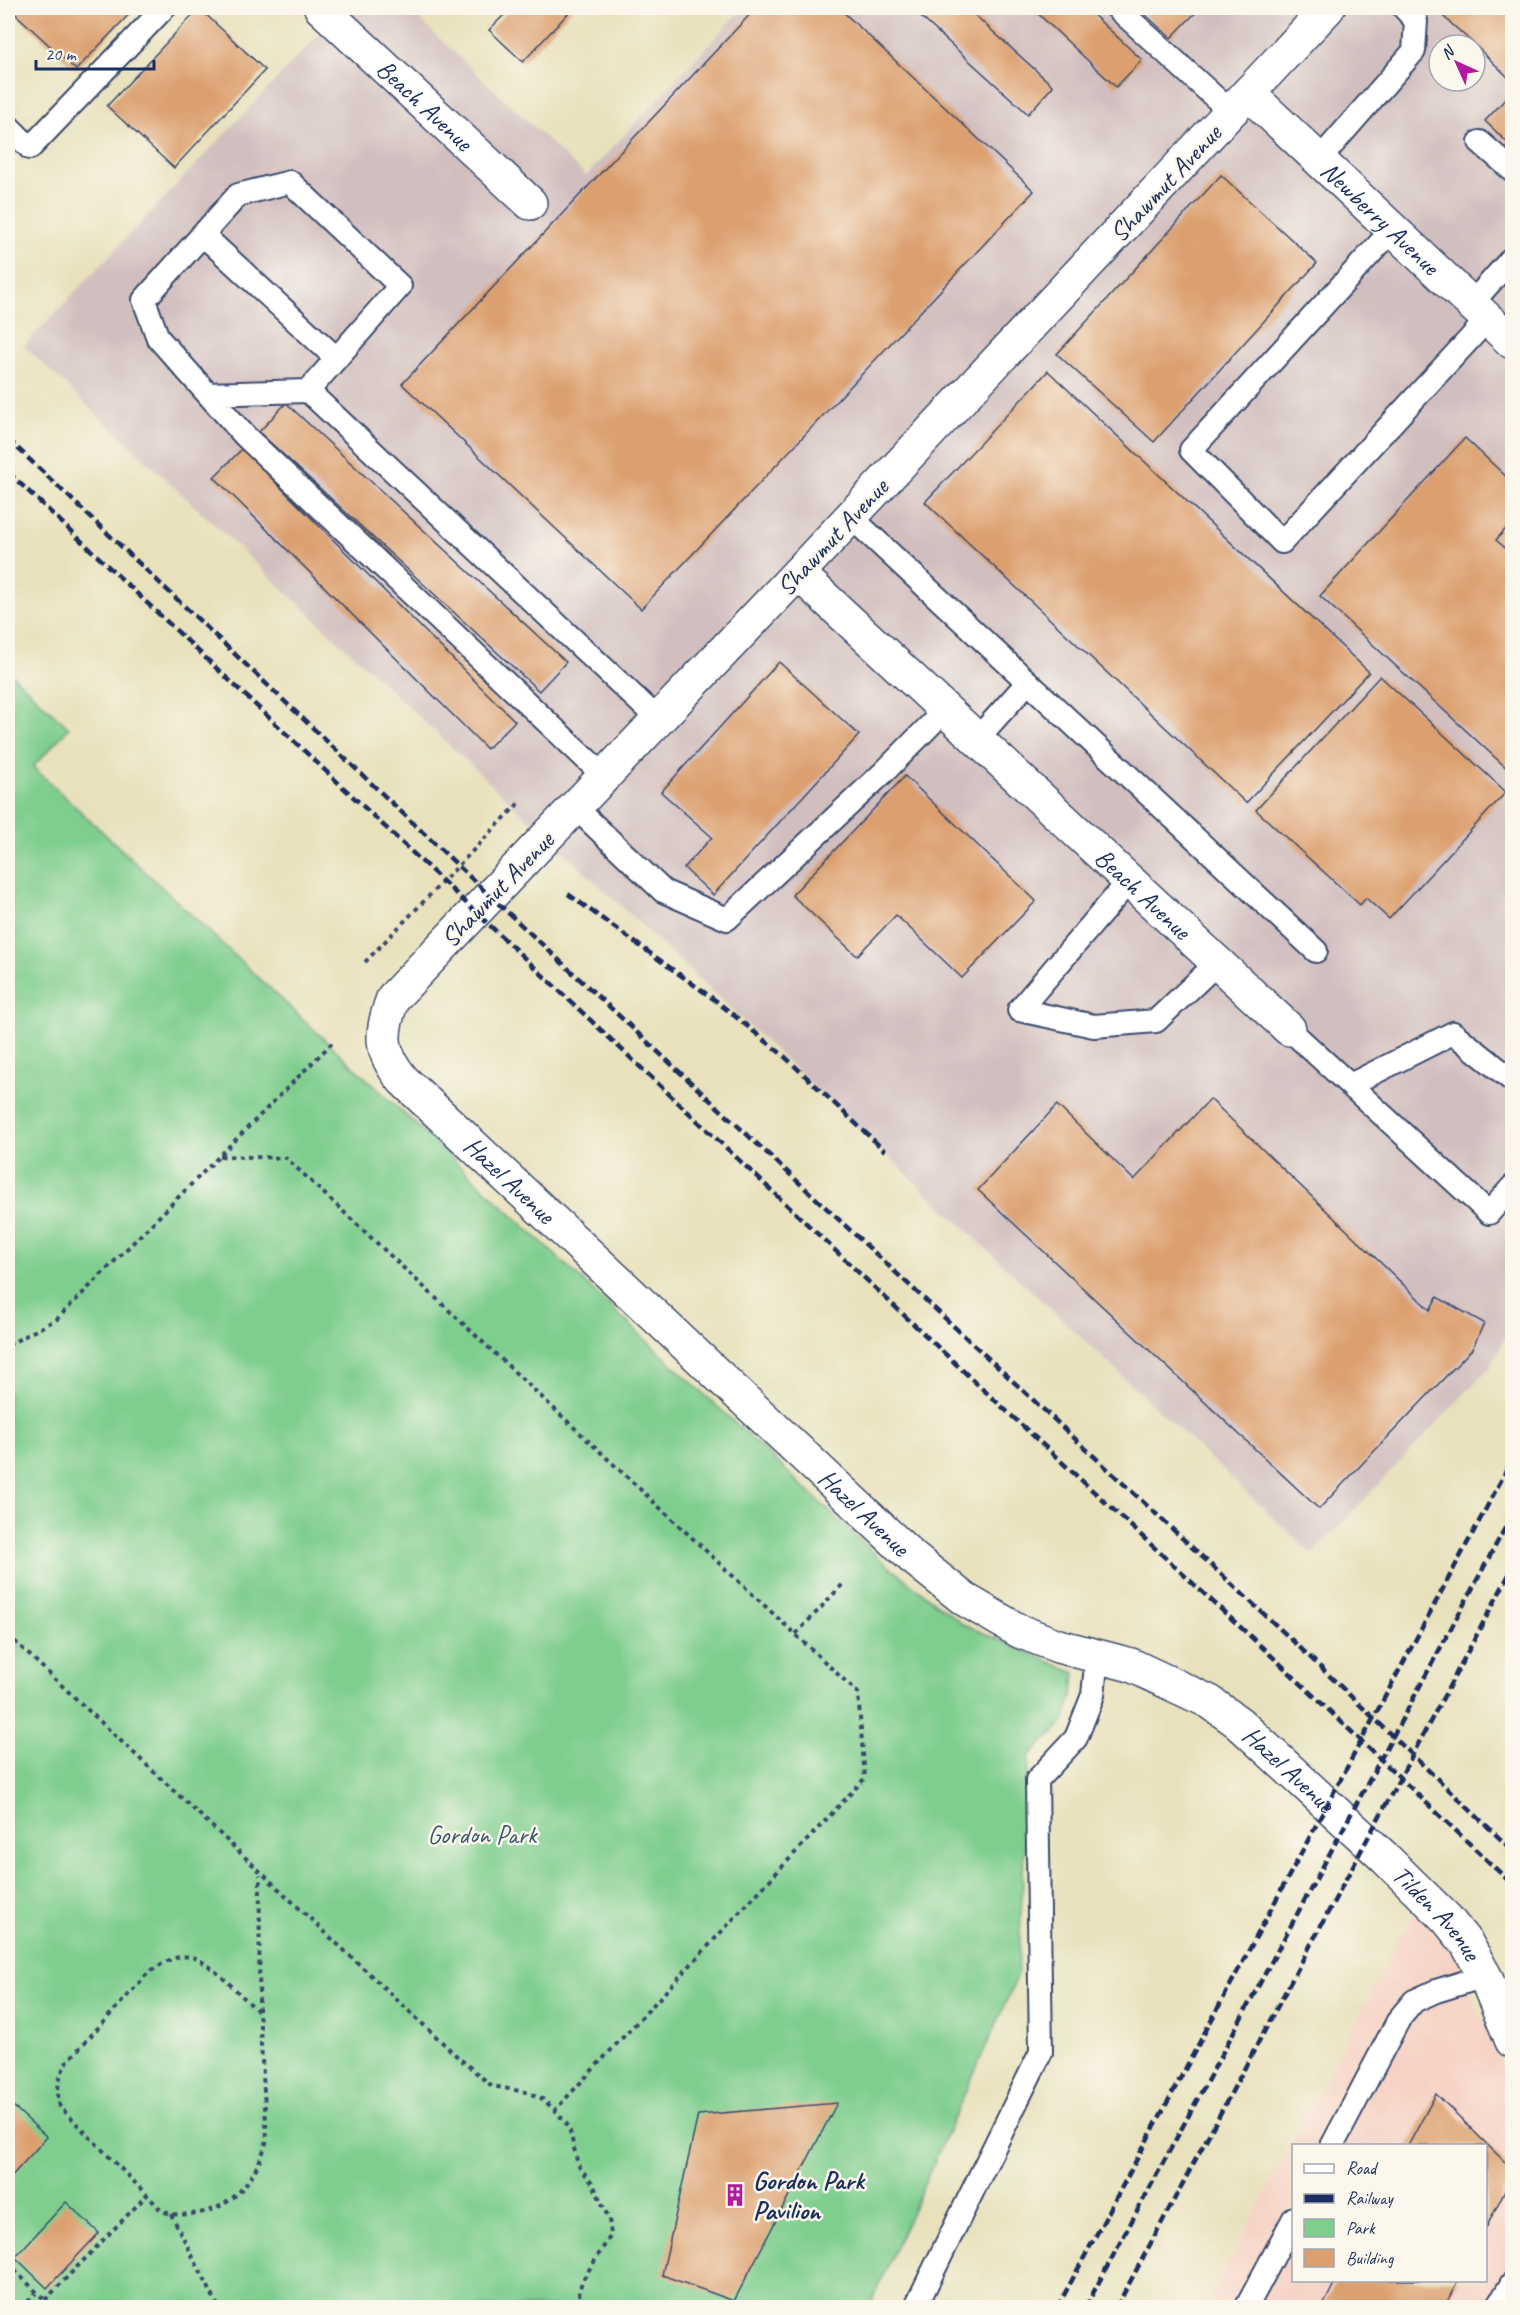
<svg xmlns="http://www.w3.org/2000/svg" width="1520" height="2315" viewBox="0 0 1520 2315" font-family="Caveat,sans-serif">
<rect width="100%" height="100%" fill="#fbf7ec"/>
<filter id="ink" filterUnits="userSpaceOnUse"><feTurbulence type="fractalNoise" baseFrequency=".0167" numOctaves="2"/><feDisplacementMap in="SourceGraphic" scale="12" xChannelSelector="R" yChannelSelector="G"/><feConvolveMatrix kernelMatrix="1 2 1 2 8 2 1 2 1" color-interpolation-filters="sRGB"/></filter>
<filter id="wash" filterUnits="userSpaceOnUse"><feTurbulence type="fractalNoise" baseFrequency=".008" numOctaves="4" result="noise"/><feDisplacementMap in="SourceGraphic" scale="24" xChannelSelector="R" yChannelSelector="G"/><feGaussianBlur stdDeviation="1.35" result="paint"/><feColorMatrix in="noise" values="0 0 0 0 0 0 0 0 0 0 0 0 0 0 0 0 0 1.4 0 .05"/><feComposite in="paint" operator="in"/></filter>
<g filter="url(#wash)">
<rect width="100%" height="100%" fill="#e8e1bc"/>
<path fill="#f6d2c5" fill-rule="evenodd" d="M 1420,1900 L 1456,1948 L 1481,2017 L 1512,2090 L 1512,2306 L 1511,2308 L 1205,2308 ZM 1294,2146 L 1486,2146 L 1486,2280 L 1294,2280 Z"/>
<path fill="#d1bfbf" fill-rule="evenodd" d="M 344,8 L 407,8 L 586,176 L 743,8 L 1512,8 L 1512,1325 L 1490,1367 L 1312,1554 L 24,346 ZM 1439,45 L 1475,45 L 1475,81 L 1439,81 Z"/>
<path fill="#7ece8e" stroke="#4c7e76" stroke-width="1.5" d="M 8,671 L 69,728 L 33,767 L 887,1565 L 963,1624 L 1075,1673 L 1073,1694 L 1063,1723 L 1029,1756 L 1018,1975 L 869,2307 L 8,2307 Z"/>
<g id="blocks">
<path fill="#dca070" d="M 9,8 L 135,8 L 76,70 Z
M 199,8 L 265,70 L 174,168 L 107,106 Z
M 511,8 L 573,8 L 523,62 L 489,30 Z
M 756,8 L 839,8 L 1034,191 L 641,609 L 402,384 Z
M 911,8 L 967,8 L 1053,86 L 1028,114 Z
M 1032,8 L 1086,8 L 1142,60 L 1116,87 Z
M 1138,8 L 1200,8 L 1171,38 Z
M 1434,8 L 1512,8 L 1512,81 L 1475,45 Z
M 1512,92 L 1512,147 L 1485,121 Z
M 1221,175 L 1317,263 L 1154,442 L 1057,354 Z
M 1048,371 L 1369,672 L 1246,803 L 925,502 Z
M 286,403 L 566,662 L 539,691 L 259,432 Z
M 1465,438 L 1512,482 L 1512,522 L 1496,540 L 1512,554 L 1512,773 L 1320,596 Z
M 242,449 L 515,721 L 487,749 L 214,477 Z
M 779,662 L 859,735 L 713,895 L 684,868 L 712,837 L 661,792 Z
M 1380,676 L 1506,792 L 1389,919 L 1366,898 L 1360,905 L 1256,810 Z
M 905,776 L 1036,901 L 962,978 L 896,915 L 857,956 L 792,895 Z
M 1210,1099 L 1430,1310 L 1437,1297 L 1484,1323 L 1472,1349 L 1319,1509 L 978,1190 L 1057,1105 L 1134,1180 Z
M 1436,2094 L 1512,2169 L 1512,2176 L 1486,2228 L 1486,2146 L 1408,2146 Z
M 837,2103 L 734,2301 L 662,2275 L 698,2115 Z
M 13,2106 L 47,2137 L 8,2180 L 8,2112 Z
M 66,2202 L 99,2233 L 47,2288 L 15,2257 Z
M 1336,2280 L 1458,2280 L 1444,2308 L 1322,2308 Z"/>
</g>
</g>
<g filter="url(#ink)">
<use href="#blocks" fill-opacity="0" stroke="#3a4a6c" stroke-width="1.5"/>
<g fill="none" stroke-linecap="round" stroke-linejoin="round">
<g stroke="#3a4a6c" stroke-width="26">
<path id="lane" d="M 1117,8 L 1231,112
M 8,126 L 30,148 L 164,8
M 1480,142 L 1512,170
M 1319,160 L 1414,51 L 1416,21 L 1404,8
M 1393,229 L 1191,450 L 1282,542 L 1488,319
M 202,234 L 336,358
M 1472,303 L 1512,258
M 308,391 L 400,286 L 290,182 L 238,195 L 144,300 L 158,338 L 245,436 L 604,776
M 208,394 L 308,391 L 659,720
M 851,517 L 1316,951
M 977,739 L 1028,682
M 575,807 L 663,891 L 727,919 L 885,771 L 945,710
M 1129,881 L 1019,1010 L 1094,1026 L 1156,1021 L 1217,963
M 1289,1029 L 1489,1213 L 1512,1187
M 1350,1085 L 1453,1033 L 1512,1080
M 1332,2146 L 1399,2019 L 1414,2001 L 1436,1991 L 1485,1976
M 915,2308 L 1041,2052 L 1037,1780 L 1076,1738 L 1093,1695 L 1097,1656
M 1246,2308 L 1294,2218
M 1497,2308 L 1512,2283"/>
</g>
<g stroke="#3a4a6c" stroke-width="36">
<g id="street">
<path id="s1" d="M 321,8 L 530,203"/>
<path id="s2" d="M 1328,8 L 798,573 L 393,998 C 380,1033 379,1051 403,1080 L 913,1558 L 964,1599 L 1019,1631 L 1058,1646 L 1131,1665 L 1210,1702 L 1239,1723 L 1383,1856 L 1447,1919 L 1467,1944 L 1485,1976 L 1512,2041"/>
<path id="s3" d="M 1248,93 L 1512,342"/>
<path id="s4" d="M 798,573 L 1289,1029"/>
</g>
</g>
<path stroke="#3a4a6c" stroke-width="4" stroke-dasharray="4.5 4.5" stroke-linecap="butt" d="M 365,962 L 520,802
M 220,1156 L 286,1158 L 858,1693 L 865,1778 L 555,2110
M 8,1345 L 57,1319 L 332,1043
M 796,1634 L 843,1584
M 8,1635 L 460,2059 L 492,2086 L 526,2092 L 541,2098 L 555,2110 L 569,2127 L 578,2165 L 593,2184 L 609,2219 L 611,2235 L 582,2281 L 579,2293 L 582,2308
M 259,2011 L 260,1875
M 171,2214 L 219,2308
M 8,2264 L 53,2308
M 45,2300 L 147,2195 L 60,2107 C 56,2090 58,2079 66,2063 L 148,1973 C 161,1964 178,1952 195,1958 C 212,1964 244,1999 259,2012 L 267,2139 C 257,2179 231,2213 188,2214 C 179,2215 168,2215 160,2209 C 156,2205 152,2200 147,2195
M 22,2308 L 36,2293"/>
<use href="#lane" stroke="#fff" stroke-width="22"/>
<use href="#street" stroke="#fff" stroke-width="33"/>
<path stroke="#1b2f5e" stroke-width="4.5" stroke-dasharray="9 4.5" stroke-linecap="butt" d="M 8,439 L 490,896 L 1293,1641 L 1512,1850
M 8,472 L 974,1381 L 1276,1660 L 1512,1884
M 568,894 L 715,1000 L 784,1056 L 885,1151
M 1057,2308 L 1512,1460
M 1085,2308 L 1512,1515
M 1116,2308 L 1512,1569"/>
</g>
</g>
<defs>
<g id="building-bare" transform="scale(1.8)"><path d="M-4-6H4V6H1V3H-1V6H-4ZM-2.5-4.3h1.7v1.8h-1.7ZM.8-4.3h1.7v1.8H.8ZM-2.5-1h1.7V.8h-1.7ZM.8-1h1.7V.8H.8Z" fill="#b5179e" stroke="#fbf7ec" stroke-width="2.5" paint-order="stroke"/></g>
</defs>
<g fill-rule="evenodd">
<use href="#building-bare" x="735" y="2195"/>
</g>
<g text-anchor="middle" stroke-width="5" stroke-linejoin="round" paint-order="stroke">
<g font-size="26" fill="#1b2f5e" stroke="#fbf7ec">
<text dy="9" stroke="none"><textPath href="#s1" startOffset="142">Beach Avenue</textPath></text>
<text transform="translate(1165 183) rotate(-47)" y="9">Shawmut Avenue</text>
<text dy="9" stroke="none"><textPath href="#s3" startOffset="182">Newberry Avenue</textPath></text>
<text transform="translate(832 537) rotate(-47)" y="9">Shawmut Avenue</text>
<text transform="translate(497 889) rotate(-46)" y="9">Shawmut Avenue</text>
<text dy="9" stroke="none"><textPath href="#s4" startOffset="471">Beach Avenue</textPath></text>
<text dy="9" stroke="none"><textPath href="#s2" startOffset="1596">Hazel Avenue</textPath></text>
<text dy="9" stroke="none"><textPath href="#s2" startOffset="2082">Hazel Avenue</textPath></text>
<text dy="9" stroke="none"><textPath href="#s2" startOffset="2586">Hazel Avenue</textPath></text>
<text dy="9" stroke="none"><textPath href="#s2" startOffset="2793">Tilden Avenue</textPath></text>
</g>
<g font-size="26" fill="#34576a" stroke="#fbf7ec">
<text x="482" y="1843">Gordon Park</text>
</g>
<g font-size="26" font-weight="bold" fill="#1b2f5e" stroke="#fbf7ec" text-anchor="start">
<text x="753" y="2189">Gordon Park<tspan x="753" dy="30">Pavilion</tspan></text>
</g>
</g>
<rect width="1520" height="2315" fill="none" stroke="#fbf7ec" stroke-width="30"/>
<rect x="1292" y="2144" width="195" height="138" fill="#fbf7ec" stroke="#a1a7b3" stroke-width="1.5"/>
<rect x="1304" y="2164" width="30" height="9" fill="#ffffff" stroke="#a1a7b3" stroke-width="1.5"/>
<text x="1346" y="2174" font-size="18" fill="#1b2f5e">Road</text>
<rect x="1304" y="2194" width="30" height="9" fill="#1b2f5e" stroke="#a1a7b3" stroke-width="1.5"/>
<text x="1346" y="2204" font-size="18" fill="#1b2f5e">Railway</text>
<rect x="1304" y="2219" width="30" height="18" fill="#7ece8e" stroke="#a1a7b3" stroke-width="1.5"/>
<text x="1346" y="2234" font-size="18" fill="#1b2f5e">Park</text>
<rect x="1304" y="2249" width="30" height="18" fill="#dca070" stroke="#a1a7b3" stroke-width="1.5"/>
<text x="1346" y="2264" font-size="18" fill="#1b2f5e">Building</text>
<g transform="translate(1457 63) rotate(315)"><circle r="28" fill="#fbf7ec" stroke="#a1a7b3" stroke-width="1.5"/>
<path d="M0-4.5L10 22L0 15L-10 22Z" fill="#b5179e"/>
<text y="-9" font-size="16" font-weight="bold" text-anchor="middle" fill="#1b2f5e">N</text>
</g>
<path d="M36 60v9h118v-9" fill="none" stroke="#1b2f5e" stroke-width="3"/>
<text x="45" y="60" font-size="18" fill="#1b2f5e" stroke="#fbf7ec" stroke-width="4.5" paint-order="stroke">20 m</text>
</svg>
